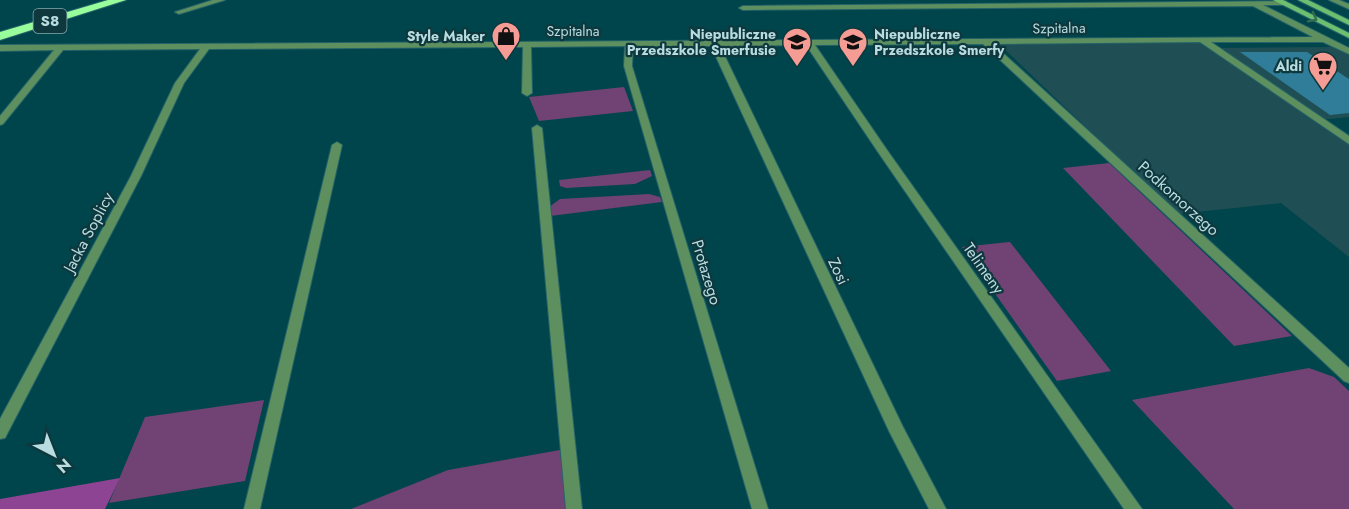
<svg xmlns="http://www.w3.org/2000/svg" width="1349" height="509" viewBox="0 0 1349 509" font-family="Jost,sans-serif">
<rect width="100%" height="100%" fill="#00454b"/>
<path fill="#1f4f54" d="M 1202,40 L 1349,143 L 1349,257 L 1281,203 L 1177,214 L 997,42 Z
M 1333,47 L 1349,54 L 1349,117 L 1320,120 L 1216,48 Z"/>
<path fill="#714274" d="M 624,87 L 633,111 L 539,121 L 529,97 Z
M 1109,163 L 1292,336 L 1234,346 L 1063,168 Z
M 650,170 L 652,176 L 635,184 L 566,188 L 560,186 L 559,180 Z
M 649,194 L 660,197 L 662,202 L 550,216 L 549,207 L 560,199 Z
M 1009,242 L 1010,242 L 1111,371 L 1057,381 L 962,247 Z
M 1309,368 L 1334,377 L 1349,391 L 1349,509 L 1234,509 L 1132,400 Z
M 264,400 L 245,481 L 109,503 L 145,417 Z
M 560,450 L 567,509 L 351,509 L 448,470 Z"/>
<path fill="#8d4492" d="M 120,478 L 105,509 L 0,509 L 0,499 Z"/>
<path fill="#2f7d99" d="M 1240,52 L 1307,52 L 1349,79 L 1349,113 L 1330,115 Z"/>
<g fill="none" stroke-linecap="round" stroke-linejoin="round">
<g stroke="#256369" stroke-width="2">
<path id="street" d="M 213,0 L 225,0 L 179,14 L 175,12 Z
M 1329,0 L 1339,0 L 1349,4 L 1349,9 Z
M 1286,1 L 1286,5 L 1263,5 L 1349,48 L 1349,54 L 1323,42 L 1211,42 L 1349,136 L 1349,144 L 1200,42 L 993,44 L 1349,368 L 1349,383 L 1344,381 L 983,44 L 815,45 L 887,150 L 1142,509 L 1124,509 L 878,152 L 806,45 L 720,46 L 903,427 L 946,509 L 929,509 L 889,431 L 711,46 L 633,46 L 632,66 L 768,509 L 752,509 L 624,66 L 625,46 L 531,47 L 532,93 L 527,96 L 522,93 L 523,47 L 209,49 L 184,83 L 141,176 L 5,438 L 0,439 L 0,419 L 131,176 L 175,83 L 200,49 L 63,50 L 3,124 L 0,125 L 0,116 L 54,50 L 0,51 L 0,45 L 1313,37 L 1253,6 L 743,10 L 739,8 L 743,6 Z
M 537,125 L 542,128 L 582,509 L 566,509 L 532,128 Z
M 337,142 L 342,145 L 260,509 L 244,509 L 332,145 Z"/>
</g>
<g stroke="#256369" stroke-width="2">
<path id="secondary" d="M 1273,0 L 1283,0 L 1349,33 L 1349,38 Z
M 1298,0 L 1308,0 L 1349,20 L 1349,25 Z"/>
</g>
<g stroke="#256369" stroke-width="2">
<path id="highway" d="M 108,0 L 126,0 L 0,40 L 0,32 Z"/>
</g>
<use href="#street" fill="#5e905f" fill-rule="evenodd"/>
<use href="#secondary" fill="#6dbf70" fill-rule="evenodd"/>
<use href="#highway" fill="#98fd9b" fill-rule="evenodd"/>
</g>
<defs><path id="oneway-chevron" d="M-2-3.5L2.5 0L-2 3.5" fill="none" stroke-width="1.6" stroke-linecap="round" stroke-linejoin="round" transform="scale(1.5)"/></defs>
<use stroke="#346e51" href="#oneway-chevron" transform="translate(1313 18) rotate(27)"/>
<defs>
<g id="shop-pin" transform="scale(1.5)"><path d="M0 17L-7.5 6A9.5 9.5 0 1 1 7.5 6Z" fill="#f59c95" stroke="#0e383d"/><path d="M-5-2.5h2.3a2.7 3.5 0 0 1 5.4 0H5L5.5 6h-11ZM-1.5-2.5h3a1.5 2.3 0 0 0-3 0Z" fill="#111"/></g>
<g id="school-pin" transform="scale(1.5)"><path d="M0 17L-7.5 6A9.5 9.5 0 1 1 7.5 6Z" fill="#f59c95" stroke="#0e383d"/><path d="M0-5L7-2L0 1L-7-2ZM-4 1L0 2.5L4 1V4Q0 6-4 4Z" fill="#111"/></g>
<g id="supermarket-pin" transform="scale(1.5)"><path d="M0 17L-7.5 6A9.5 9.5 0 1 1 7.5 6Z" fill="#f59c95" stroke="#0e383d"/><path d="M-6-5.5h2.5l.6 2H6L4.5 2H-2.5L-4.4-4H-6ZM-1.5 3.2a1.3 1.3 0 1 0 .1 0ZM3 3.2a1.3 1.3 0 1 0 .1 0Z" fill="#111"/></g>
</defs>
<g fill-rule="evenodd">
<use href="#shop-pin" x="506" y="36"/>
<use href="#school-pin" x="797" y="42"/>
<use href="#school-pin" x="853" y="42"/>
<use href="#supermarket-pin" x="1323" y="66"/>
</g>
<g text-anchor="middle" stroke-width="4.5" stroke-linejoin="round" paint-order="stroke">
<g font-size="14" fill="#b8dce0" stroke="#0e383d">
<text transform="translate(1059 28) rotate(-1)" y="5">Szpitalna</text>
<text x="573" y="36">Szpitalna</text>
</g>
<g font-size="14" font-weight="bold" fill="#b8dce0" stroke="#0e383d" text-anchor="end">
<text x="776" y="39">Niepubliczne<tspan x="776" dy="16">Przedszkole Smerfusie</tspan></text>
<text x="874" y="39" text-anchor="start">Niepubliczne<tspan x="874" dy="16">Przedszkole Smerfy</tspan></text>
<text x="485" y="41">Style Maker</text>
<text x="1302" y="71">Aldi</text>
</g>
<rect fill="#0e383d" stroke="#85abaf" stroke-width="1.5" x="33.5" y="9" width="33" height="24" rx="4.5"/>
<g font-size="15" font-weight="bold" fill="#b8dce0">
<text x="50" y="26">S8</text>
</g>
<g font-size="16" fill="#b8dce0" stroke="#0e383d">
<text transform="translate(1179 198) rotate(42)" y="6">Podkomorzego</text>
<text transform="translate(88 232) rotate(-62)" y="6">Jacka Soplicy</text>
<text transform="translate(984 268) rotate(55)" y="6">Telimeny</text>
<text transform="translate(839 271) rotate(65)" y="6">Zosi</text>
<text transform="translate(707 272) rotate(73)" y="6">Protazego</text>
</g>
</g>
<g transform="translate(54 455) rotate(138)" stroke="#0e383d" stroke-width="4.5" paint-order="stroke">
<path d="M0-4.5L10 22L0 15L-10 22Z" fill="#b8dce0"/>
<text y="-9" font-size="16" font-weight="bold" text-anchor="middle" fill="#b8dce0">N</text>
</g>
</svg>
